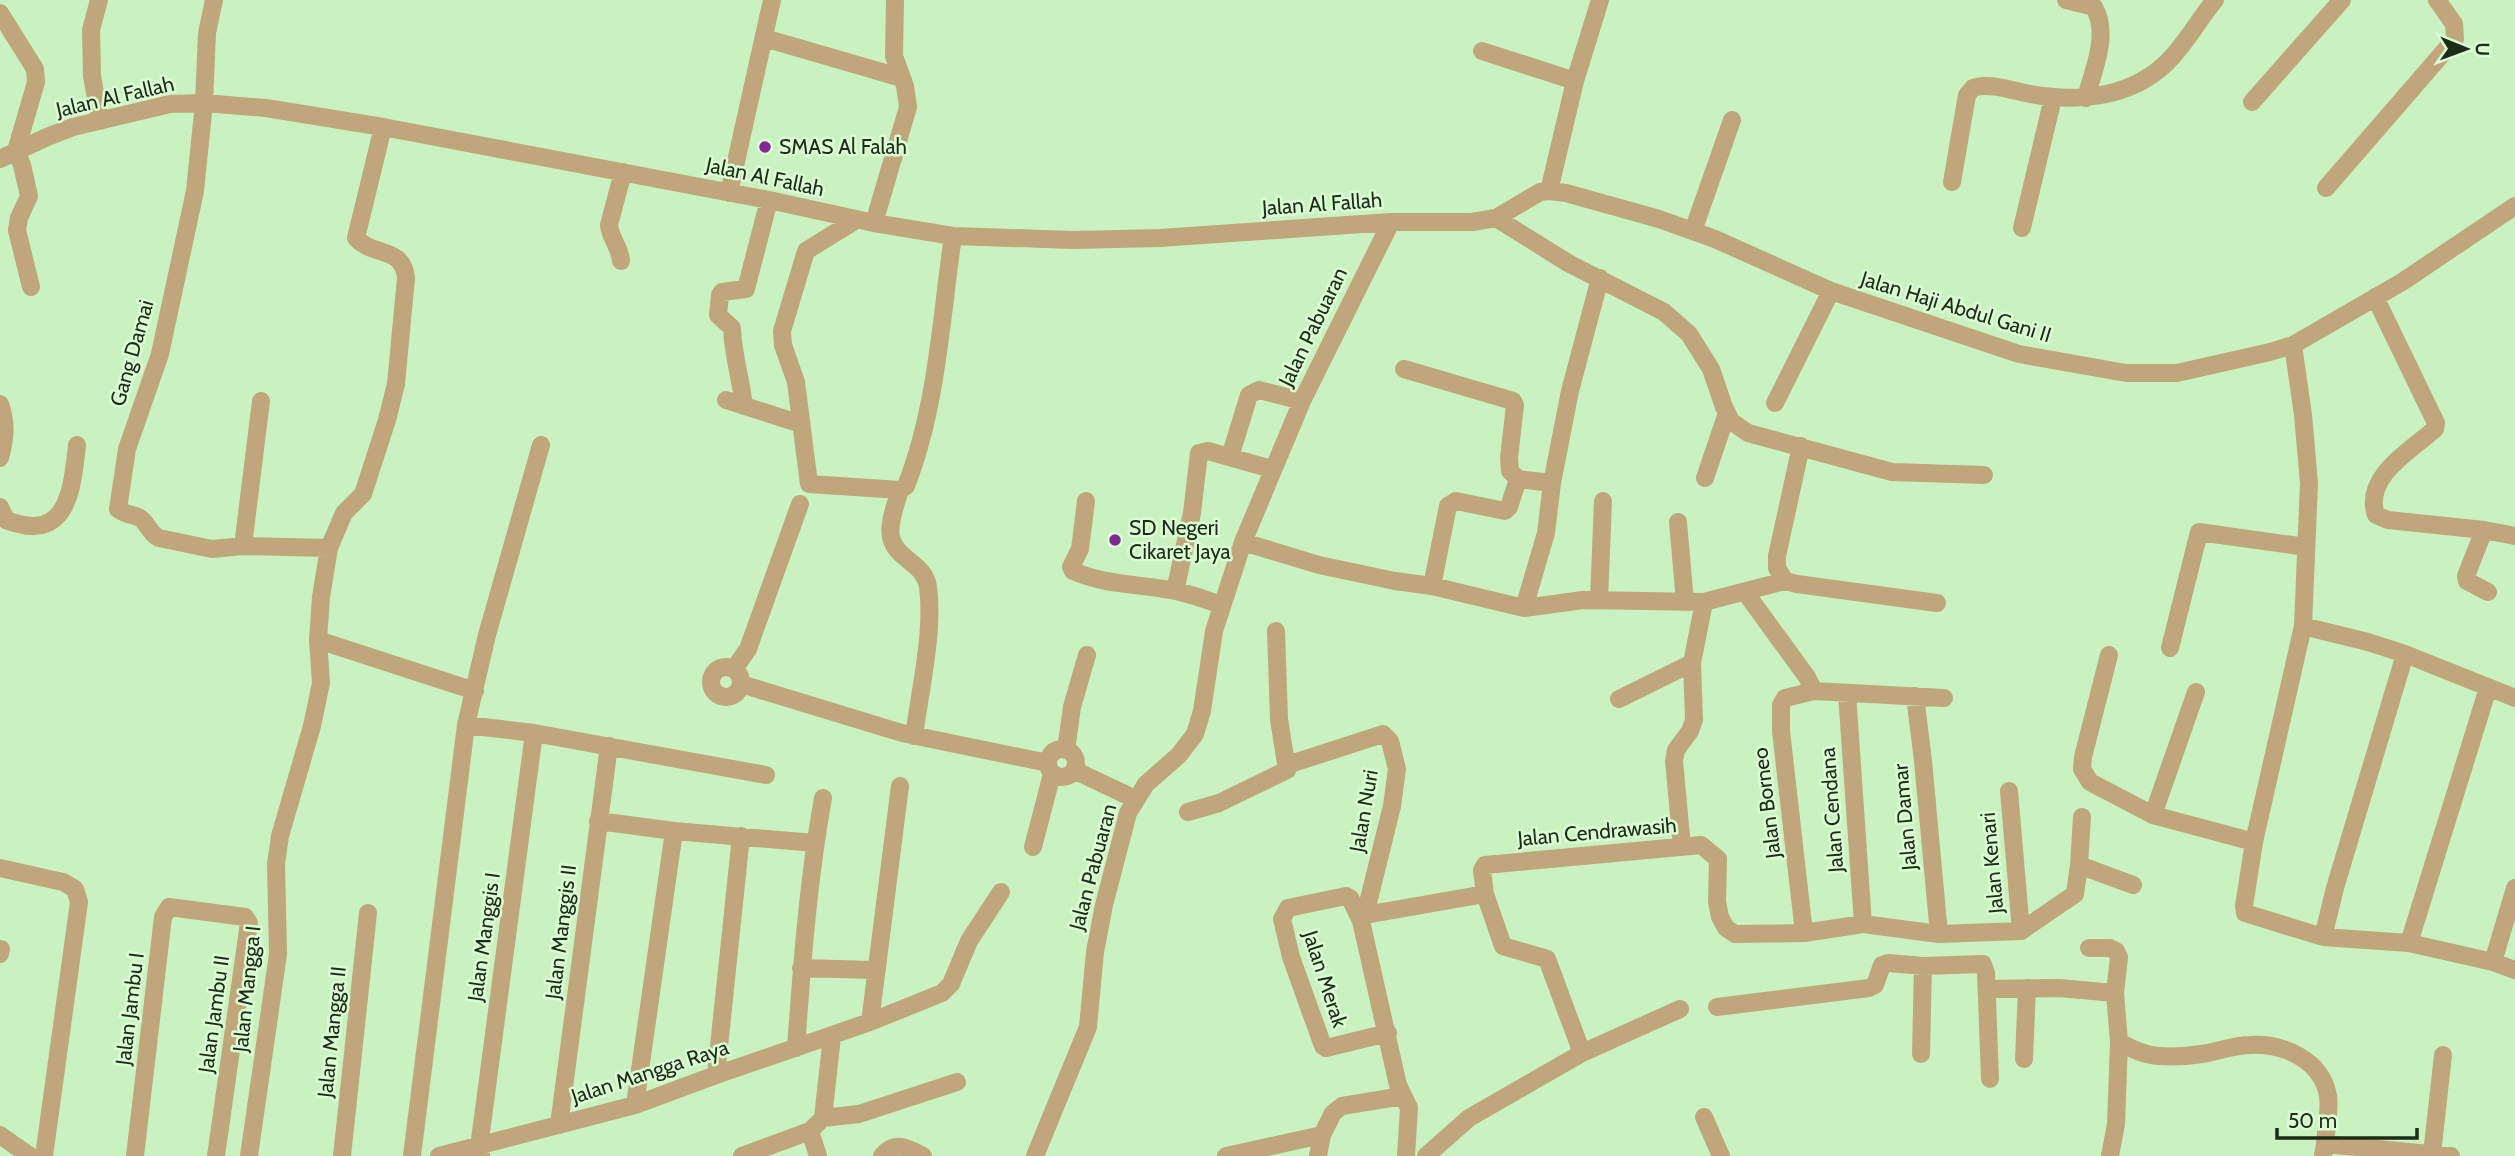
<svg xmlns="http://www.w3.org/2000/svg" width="2515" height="1156" viewBox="0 0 2515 1156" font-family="Cabin,sans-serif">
<rect width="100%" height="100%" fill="#c9f2c0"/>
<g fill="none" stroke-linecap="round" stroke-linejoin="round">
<path stroke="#c0a67b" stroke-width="18" d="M 99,0 L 91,30 L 92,76 L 100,121
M 214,0 L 207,33 L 204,103 L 195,191 L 160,354 L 127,449 L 118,509 C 125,515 132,514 140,518 C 147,522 149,533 159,538 L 212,549 L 243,546 L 329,548
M 2066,0 L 2094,7 C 2110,35 2093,70 2086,98
M 0,13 L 35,69 L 36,82 L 16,151 L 22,165 L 29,196 L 19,218 L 17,230 L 31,287
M 764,38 L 902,78
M 1482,51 L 1575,81
M 2252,102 L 2342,0
M 0,159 L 47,137 L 73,127 L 170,104 L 204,103 L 266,108 L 383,127 L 769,200 L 874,223 L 953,236 L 1073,240 L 1160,238 L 1391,222 L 1472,222 L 1496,218 L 1540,192 L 1549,191 L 1566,193 L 1659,219 L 1715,239 L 1831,291 L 2019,354 L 2126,373 L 2177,373 L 2270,352 L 2293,345 L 2402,282 L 2515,206
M 1952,182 L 1967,95 L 1973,88 C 1988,82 2014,91 2030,94 C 2082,103 2137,97 2173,56 C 2189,38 2200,18 2215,0
M 2326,188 L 2455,39 L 2454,24 L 2437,0
M 1549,191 L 1575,81 L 1600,0
M 729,193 L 772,0
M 1496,218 L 1568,263 L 1664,312 L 1689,334 L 1711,369 L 1724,407 L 1731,421 L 1748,433 L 1892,472 L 1984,475
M 856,220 L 806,251 L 782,331 L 783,345 L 796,382 L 809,484 L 900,490 L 906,486 C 937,407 941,319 953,236
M 874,223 L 908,107 L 905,86 L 894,56 L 895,0
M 2022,228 L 2053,98
M 1693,231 L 1732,120
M 621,261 C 620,247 610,238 609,225 L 623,172
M 2375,297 L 2436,423 L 2435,429 C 2411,450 2363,477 2376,515 L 2388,520 L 2484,530 L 2515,536
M 2293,345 L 2303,415 L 2309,483 L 2303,626 L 2368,642 L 2405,654 L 2515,698
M 1404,369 L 1513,401 L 1515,405 L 1509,458 L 1510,471 L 1518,479 L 1552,483
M 726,400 L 801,424
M 1775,403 L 1831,291
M 0,404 C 7,424 5,439 0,458
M 744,406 C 741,380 733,355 732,328 L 718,315 L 720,295 L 722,292 L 746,289 L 769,200
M 1801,446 L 1777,556 L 1777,568 L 1785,581 L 1797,584 L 1937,603
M 1230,457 L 1249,395 L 1259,390 L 1302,401
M 1705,478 L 1727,413
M 900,490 C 896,504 888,523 891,537 C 896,560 925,563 928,587 C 934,631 920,691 914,736
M 1086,501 L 1080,549 L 1071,567 L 1073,571 C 1103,584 1133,584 1164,589 C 1184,591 1203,599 1222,605
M 0,507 L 6,520 C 68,544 72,490 77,445
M 1678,522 L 1685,602
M 2484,530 L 2466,576 L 2467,581 L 2488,592
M 1243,542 L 1319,565 L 1395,581 L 1432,586 L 1524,608 L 1583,600 L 1704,602 L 1785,581
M 243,546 L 261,401
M 1432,586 L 1448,506 L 1456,501 L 1505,511 L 1509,507 L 1518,479
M 1175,591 L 1192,513 L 1199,453 L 1208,451 L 1272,469
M 1745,592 L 1807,677 L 1814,691
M 1599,600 L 1603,501
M 1524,608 L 1546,533 L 1552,483 L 1570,391 L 1600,278
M 2303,626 L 2254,842 L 2244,906 L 2245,913 L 2323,937 L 2335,888 L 2405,654
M 318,640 L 475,691
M 2170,648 L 2199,532 L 2306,547
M 2109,655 L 2083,757 L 2082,769 L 2090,782 L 2153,815 L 2254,842
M711 682a15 15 0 1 1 30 0a15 15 0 1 1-30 0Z
M 734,669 L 748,649 L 800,504
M 741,684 L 902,733 L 1048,763
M 1847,693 L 1863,924
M 1915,696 L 1923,761 L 1939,934
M 1619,699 L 1692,663
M 466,725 L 534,733 L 766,775
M1048 763a14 14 0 1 1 28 0a14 14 0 1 1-28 0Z
M 1066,750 L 1072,707 L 1087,655
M 1287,765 L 1383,734 L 1390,741 L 1397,769 L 1392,806 L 1365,915 L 1361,921 L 1398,1085 L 1409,1108 L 1406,1156
M 1074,770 L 1135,799
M 2009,791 L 2021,931
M 1188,812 L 1219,803 L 1287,770 L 1279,719 L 1276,631
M 2153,815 L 2196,692
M 598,821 L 674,831 L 815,843
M 1033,847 L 1052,774
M 1682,847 L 1674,761 L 1676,750 L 1690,731 L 1694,720 L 1692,663 L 1704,602
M 2079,865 L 2082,817
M 0,868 L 63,882 L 75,889 L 79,902 L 44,1156
M 1485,894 L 1503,946 L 1547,959 L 1582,1053
M 1365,915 L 1485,894 L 1482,870 L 1485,865 L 1701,845 L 1718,859 L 1717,902 L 1720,917 L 1726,928 L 1735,934 L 1804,933 L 1863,924 L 1939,934 L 2021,931 L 2075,894 L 2079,865 L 2133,885
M 1361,921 L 1350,898 L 1346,896 L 1288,908 L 1282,919 L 1291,957 L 1323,1046 L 1326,1048 L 1388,1033
M 1804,933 L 1781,731 L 1781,705 L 1785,698 L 1814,691 L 1944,698
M 2323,937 L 2409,943 L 2493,962 L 2515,970
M 2409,943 L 2488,688
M 2089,948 L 2110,948 L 2116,951 L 2119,957 L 2115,993 L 2119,1042 C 2132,1049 2144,1055 2159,1056 C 2172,1057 2189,1056 2202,1054 C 2218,1052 2233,1045 2250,1045 C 2283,1043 2322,1060 2328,1096 C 2330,1111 2326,1129 2325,1144
M 0,954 L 1,949
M 2493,962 L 2515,888
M 801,968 L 875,970
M 1987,989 L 2059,988 L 2115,993
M 1717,1007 L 1869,988 L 1875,985 L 1882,965 L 1888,963 L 1923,966 L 1983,964 L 1986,973 L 1990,1079
M 870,1022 L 900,786
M 796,1048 C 802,964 808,881 823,798
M 1921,1054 L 1923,966
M 2024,1059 L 2027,988
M 716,1075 L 741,836
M 635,1105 L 674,831
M 1704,1117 L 1721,1156
M 823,1118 L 859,1114 L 957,1082
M 559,1125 L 609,746
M 810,1131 L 818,1156
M 0,1135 L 30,1156
M 2432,1154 L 2443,1055
M 135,1156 L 163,917 L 169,907 L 245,917 L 249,923 L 216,1156
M 249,1156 L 278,954 L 276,864 L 280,836 L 312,726 L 321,683 L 318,640 L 321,597 L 329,548 L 344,513 L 363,494 L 387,420 L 396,384 L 406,278 C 403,246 373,257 356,238 L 383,127
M 342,1156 L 368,913
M 412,1156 L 466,725 L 487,635 L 541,445
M 439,1156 L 635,1105 L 716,1075 L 870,1022 L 942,993 L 951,984 L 969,941 L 1001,892
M 481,1156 L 479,1147 L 534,733
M 742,1156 L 810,1131 L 823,1118 L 832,1036
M 882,1156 C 895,1140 907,1148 923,1156
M 1035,1156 L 1088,1027 L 1095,952 L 1104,905 L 1128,813 L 1146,784 L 1179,755 L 1195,734 L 1202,711 L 1214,631 L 1243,542 L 1302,401 L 1391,222
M 1226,1156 L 1322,1135 L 1333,1113 L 1342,1106 L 1403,1096
M 1318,1156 L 1322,1135
M 1426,1156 L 1469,1118 L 1582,1053 L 1680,1009
M 2110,1156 L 2116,1124 L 2119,1042
M 2323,1156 L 2325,1144 L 2451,1156"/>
</g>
<g fill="#822996" stroke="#dcfdd4" stroke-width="2.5">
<circle cx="765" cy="147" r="7"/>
<circle cx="1115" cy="540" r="7"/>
</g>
<g text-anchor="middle" stroke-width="5" stroke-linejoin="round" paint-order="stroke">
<g font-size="21" fill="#1d2c19" stroke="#dcfdd4">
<text transform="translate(115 97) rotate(-13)" y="7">Jalan Al Fallah</text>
<text transform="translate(765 177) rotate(12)" y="7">Jalan Al Fallah</text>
<text transform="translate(1322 204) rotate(-4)" y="7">Jalan Al Fallah</text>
<text transform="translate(1956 307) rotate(17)" y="7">Jalan Haji Abdul Gani II</text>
<text transform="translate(1313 327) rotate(-64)" y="7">Jalan Pabuaran</text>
<text transform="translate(132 353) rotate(-74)" y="7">Gang Damai</text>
<text transform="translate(1767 803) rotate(-97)" y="7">Jalan Borneo</text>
<text transform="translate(1832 810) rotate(-94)" y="7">Jalan Cendana</text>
<text transform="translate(1364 811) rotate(-80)" y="7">Jalan Nuri</text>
<text transform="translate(1905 817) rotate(-95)" y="7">Jalan Damar</text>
<text transform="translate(1597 832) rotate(-5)" y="7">Jalan Cendrawasih</text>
<text transform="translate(1992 863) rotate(-95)" y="7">Jalan Kenari</text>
<text transform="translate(1093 867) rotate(-75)" y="7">Jalan Pabuaran</text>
<text transform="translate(561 932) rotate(-83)" y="7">Jalan Manggis II</text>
<text transform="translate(484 937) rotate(-82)" y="7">Jalan Manggis I</text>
<text transform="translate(1325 979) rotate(72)" y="7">Jalan Merak</text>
<text transform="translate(247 989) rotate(-84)" y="7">Jalan Mangga I</text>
<text transform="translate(130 1009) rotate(-83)" y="7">Jalan Jambu I</text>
<text transform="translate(214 1014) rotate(-82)" y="7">Jalan Jambu II</text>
<text transform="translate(332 1032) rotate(-84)" y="7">Jalan Mangga II</text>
<text transform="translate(650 1072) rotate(-18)" y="7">Jalan Mangga Raya</text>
</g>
<g font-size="21" fill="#1d2c19" stroke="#dcfdd4" text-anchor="start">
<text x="779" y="154">SMAS Al Falah</text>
<text x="1129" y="535">SD Negeri<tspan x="1129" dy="24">Cikaret Jaya</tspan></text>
</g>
</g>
<g transform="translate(2466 49) rotate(91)" stroke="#dcfdd4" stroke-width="5" paint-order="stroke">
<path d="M0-5L12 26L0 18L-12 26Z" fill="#1d2c19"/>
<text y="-10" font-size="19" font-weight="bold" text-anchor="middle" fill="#1d2c19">U</text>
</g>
<path d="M2277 1128v10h140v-10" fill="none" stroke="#1d2c19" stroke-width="3.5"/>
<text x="2288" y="1128" font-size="21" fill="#1d2c19" stroke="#dcfdd4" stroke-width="5" paint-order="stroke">50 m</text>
</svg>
